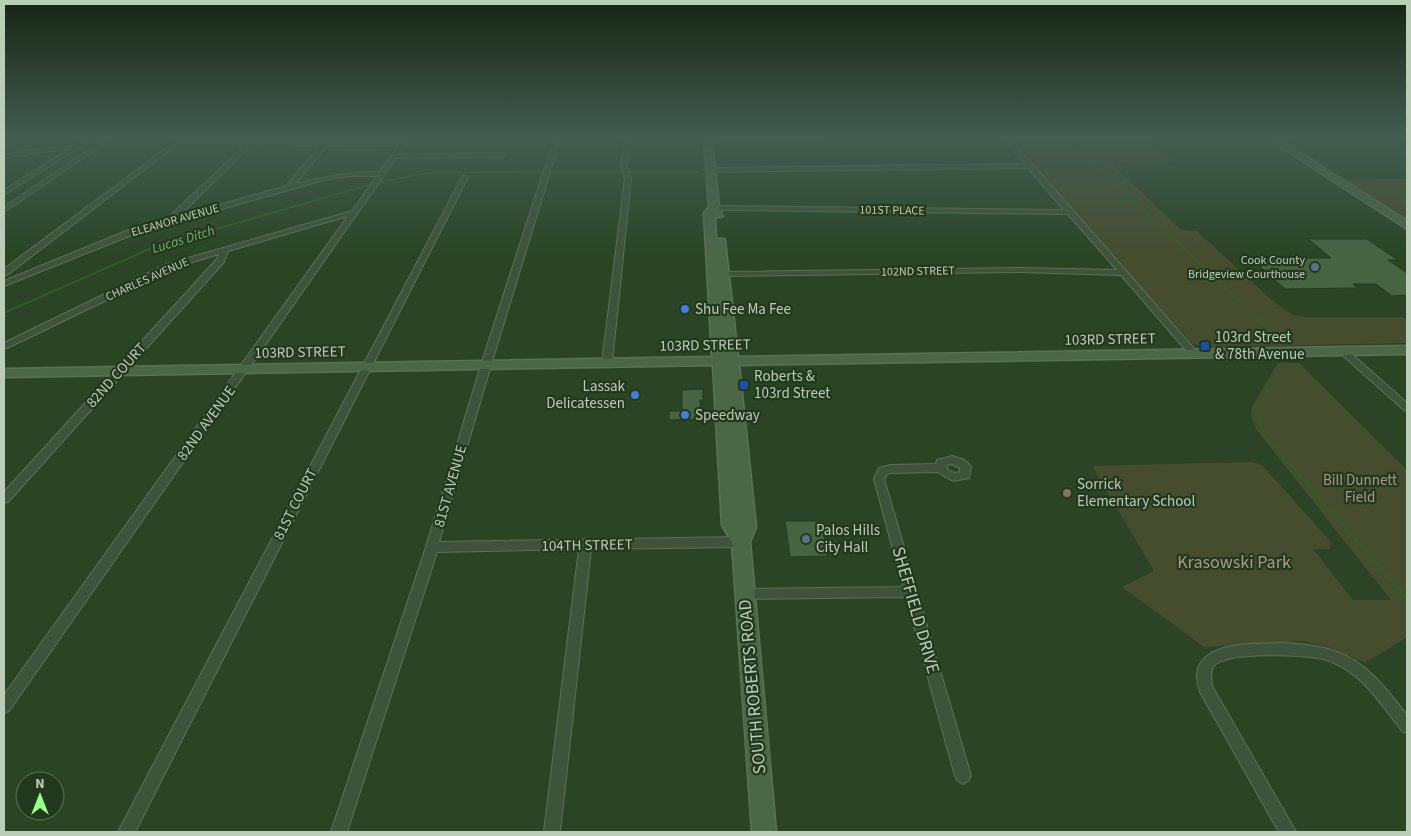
<svg xmlns="http://www.w3.org/2000/svg" width="1411" height="836" viewBox="0 0 1411 836" font-family="'Source Sans 3',sans-serif">
<rect width="100%" height="100%" fill="#2a4425"/>
<path fill="#464d2f" d="M 409,139 L 554,139 L 553,141 L 406,142 Z
M 1008,139 L 1147,139 L 1176,162 L 1111,163 L 1181,230 L 1197,231 L 1275,303 L 1293,315 L 1306,317 L 1402,317 L 1407,319 L 1407,343 L 1203,347 L 1193,344 L 1081,223 Z
M 1407,179 L 1407,219 L 1345,180 Z
M 1278,363 L 1299,363 L 1407,470 L 1407,637 L 1365,663 L 1331,648 L 1303,641 L 1204,647 L 1122,587 L 1154,571 L 1092,466 L 1252,462 L 1262,465 L 1331,542 L 1330,549 L 1313,549 L 1353,600 L 1391,600 L 1256,429 L 1251,415 L 1253,405 Z"/>
<g fill="none" stroke-linecap="round" stroke-linejoin="round">
<path stroke="#325b2a" stroke-width="2" d="M 1069,139 L 1281,341
M 551,172 L 621,172
M 630,172 L 698,172
M 380,182 L 428,173 L 542,172
M 4,313 L 154,247 L 369,185
M 1261,399 L 1282,366"/>
<path stroke="#325b2a" stroke-width="2.5" d="M 1262,398 C 1254,411 1258,423 1265,436 L 1399,589"/>
<path stroke="#325b2a" stroke-width="4" d="M 1398,588 L 1407,599"/>
</g>
<path fill="#476341" stroke="#253b20" d="M 1308,239 L 1367,239 L 1398,260 L 1388,260 L 1407,273 L 1407,295 L 1392,296 L 1376,284 L 1353,284 L 1357,288 L 1285,289 L 1256,263 L 1266,262 L 1262,258 L 1331,258 Z
M 703,389 L 703,400 L 700,400 L 701,419 L 669,420 L 669,411 L 682,411 L 682,390 Z
M 785,521 L 821,521 L 828,556 L 790,557 Z"/>
<g fill="none" stroke-linecap="round" stroke-linejoin="round">
<g stroke="#5c7158" stroke-width="2">
<path id="street" d="M 6,139 L 12,139 L 4,145 L 4,140 Z
M 85,139 L 92,139 L 4,195 L 4,190 L 70,148 L 4,158 L 4,154 L 76,145 Z
M 105,139 L 112,139 L 4,212 L 4,207 Z
M 184,139 L 191,139 L 183,144 L 321,142 L 324,140 L 327,142 L 401,141 L 403,139 L 409,139 L 398,154 L 503,153 L 506,155 L 503,157 L 396,158 L 9,711 L 4,713 L 4,695 L 348,216 L 228,251 L 224,262 L 8,502 L 4,503 L 4,492 L 217,259 L 219,254 L 173,268 L 7,348 L 4,349 L 4,343 L 167,264 L 352,211 L 377,176 L 350,176 L 324,180 L 137,233 L 4,286 L 4,281 L 131,229 L 166,220 L 243,147 L 176,148 L 169,151 L 7,275 L 4,275 L 4,269 L 165,149 ZM 399,145 L 379,172 C 349,172 324,176 295,184 L 327,146 ZM 320,146 L 286,186 L 178,217 L 250,147 Z
M 554,139 L 560,139 L 491,365 L 439,542 L 741,537 L 745,539 L 747,542 L 745,545 L 741,547 L 591,549 L 560,832 L 544,832 L 579,549 L 437,552 L 347,832 L 331,832 L 426,547 L 481,365 Z
M 624,139 L 630,139 L 627,168 L 631,178 L 612,363 L 607,366 L 602,363 L 625,178 L 621,168 Z
M 706,139 L 829,139 L 826,141 L 708,142 L 706,141 Z
M 1003,139 L 1009,139 L 1033,165 L 1197,352 L 1199,354 L 1197,356 L 1191,356 L 1121,275 L 1019,272 L 717,276 L 713,274 L 717,272 L 1019,268 L 1117,270 L 1068,214 L 714,210 L 711,208 L 714,206 L 1064,210 L 1028,168 L 711,172 L 708,170 L 711,168 L 1025,164 Z
M 465,175 L 468,177 L 135,832 L 118,832 L 462,177 Z
M 1343,348 L 1346,349 L 1407,403 L 1407,411 L 1404,410 L 1340,353 L 1339,351 Z
M 952,456 C 960,458 967,460 971,467 L 969,478 L 953,481 L 937,472 L 890,473 L 887,474 L 884,479 L 971,776 L 968,781 L 963,784 L 958,781 L 955,776 L 906,597 L 745,599 L 741,598 L 739,594 L 741,590 L 745,589 L 903,587 L 874,479 L 879,468 L 890,465 L 936,464 L 937,460 ZM 952,464 L 960,468 L 960,472 L 954,473 L 947,469 L 947,465 Z
M 1280,643 C 1348,645 1367,663 1407,715 L 1407,733 L 1402,731 C 1384,708 1368,682 1342,667 C 1335,663 1326,659 1317,658 C 1299,655 1224,651 1213,667 C 1210,672 1211,680 1212,686 L 1296,832 L 1279,832 L 1200,692 C 1197,684 1196,676 1198,668 C 1208,641 1256,644 1280,643 Z"/>
</g>
<g stroke="#5c7158" stroke-width="3">
<path id="secondary" d="M 704,139 L 712,139 L 719,208 L 723,216 L 715,218 L 716,239 L 724,239 L 725,241 L 738,357 L 1407,346 L 1407,354 L 739,365 L 756,527 L 750,542 L 776,832 L 752,832 L 732,542 L 722,525 L 713,365 L 4,377 L 4,369 L 712,357 L 704,213 L 709,207 Z
M 1269,139 L 1279,139 L 1407,221 L 1407,229 Z"/>
</g>
<use href="#street" fill="#3e543a" fill-rule="evenodd"/>
<use href="#secondary" fill="#4b6748" fill-rule="evenodd"/>
</g>
<linearGradient id="sky" x2="0" y2="1"><stop stop-color="#172514"/><stop offset="0.54" stop-color="#445c51"/><stop offset="1" stop-color="#445c51" stop-opacity="0"/></linearGradient>
<rect width="1411" height="256" fill="url(#sky)"/>
<g fill="#5c6f8a" stroke="#23391e" stroke-width="2">
<circle cx="1315" cy="267" r="5"/>
<circle cx="806" cy="539" r="5"/>
</g>
<g fill="#3f7fe0" stroke="#23391e" stroke-width="2">
<circle cx="685" cy="309" r="5"/>
<circle cx="635" cy="395" r="5"/>
<circle cx="685" cy="415" r="5"/>
</g>
<g fill="#1a4fb4" stroke="#23391e" stroke-width="2">
<rect x="1200" y="341" width="10" height="10" rx="2.5"/>
<rect x="739" y="380" width="10" height="10" rx="2.5"/>
</g>
<circle fill="#8d6e63" stroke="#23391e" stroke-width="2" cx="1067" cy="493" r="5"/>
<g text-anchor="middle" stroke-width="4.5" stroke-linejoin="round" paint-order="stroke">
<g font-size="12" fill="#bacdb7" stroke="#23391e">
<text transform="translate(892 210) rotate(1)" y="4">101ST PLACE</text>
<text transform="translate(175 220) rotate(-16)" y="4">ELEANOR AVENUE</text>
<text transform="translate(918 271) rotate(-1)" y="4">102ND STREET</text>
<text transform="translate(147 279) rotate(-24)" y="4">CHARLES AVENUE</text>
</g>
<g font-size="12" fill="#bacdb7" stroke="#23391e" text-anchor="end">
<text x="1305" y="264">Cook County<tspan x="1305" dy="14">Bridgeview Courthouse</tspan></text>
</g>
<g font-size="14" font-style="italic" fill="#79ae6f" stroke="#23391e">
<text transform="translate(183 239) rotate(-17)" y="5">Lucas Ditch</text>
</g>
<g font-size="15" fill="#bacdb7" stroke="#23391e" text-anchor="start">
<text x="695" y="314">Shu Fee Ma Fee</text>
<text x="1215" y="342">103rd Street<tspan x="1215" dy="17">&amp; 78th Avenue</tspan></text>
<text x="754" y="381">Roberts &amp;<tspan x="754" dy="17">103rd Street</tspan></text>
<text x="625" y="391" text-anchor="end">Lassak<tspan x="625" dy="17">Delicatessen</tspan></text>
<text x="695" y="420">Speedway</text>
<text x="1077" y="489">Sorrick<tspan x="1077" dy="17">Elementary School</tspan></text>
<text x="816" y="535">Palos Hills<tspan x="816" dy="17">City Hall</tspan></text>
</g>
<g font-size="15" fill="#bacdb7" stroke="#23391e">
<text transform="translate(1110 339) rotate(-1)" y="5">103RD STREET</text>
<text transform="translate(705 345) rotate(-1)" y="5">103RD STREET</text>
<text transform="translate(300 352) rotate(-1)" y="5">103RD STREET</text>
<text transform="translate(116 375) rotate(-48)" y="5">82ND COURT</text>
<text transform="translate(206 423) rotate(-54)" y="5">82ND AVENUE</text>
<text transform="translate(450 486) rotate(-74)" y="5">81ST AVENUE</text>
<text transform="translate(295 504) rotate(-63)" y="5">81ST COURT</text>
<text transform="translate(587 545) rotate(-1)" y="5">104TH STREET</text>
</g>
<g font-size="15" fill="#ad9883" stroke="#23391e">
<text x="1360" y="485">Bill Dunnett<tspan x="1360" dy="17">Field</tspan></text>
</g>
<g font-size="18" fill="#ad9883" stroke="#23391e">
<text x="1234" y="568">Krasowski Park</text>
</g>
<g font-size="18" fill="#bacdb7" stroke="#23391e">
<text transform="translate(916 610) rotate(74)" y="6">SHEFFIELD DRIVE</text>
<text transform="translate(752 687) rotate(-95)" y="6">SOUTH ROBERTS ROAD</text>
</g>
</g>
<rect width="1411" height="836" fill="none" stroke="#bacdb7" stroke-width="10"/>
<g transform="translate(40 796)"><circle r="24" fill="#23391e" stroke="#5f745b"/>
<path d="M0-4L9 19L0 12L-9 19Z" fill="#9afe8c"/>
<text y="-8" font-size="14" font-weight="bold" text-anchor="middle" fill="#bacdb7">N</text>
</g>
</svg>
